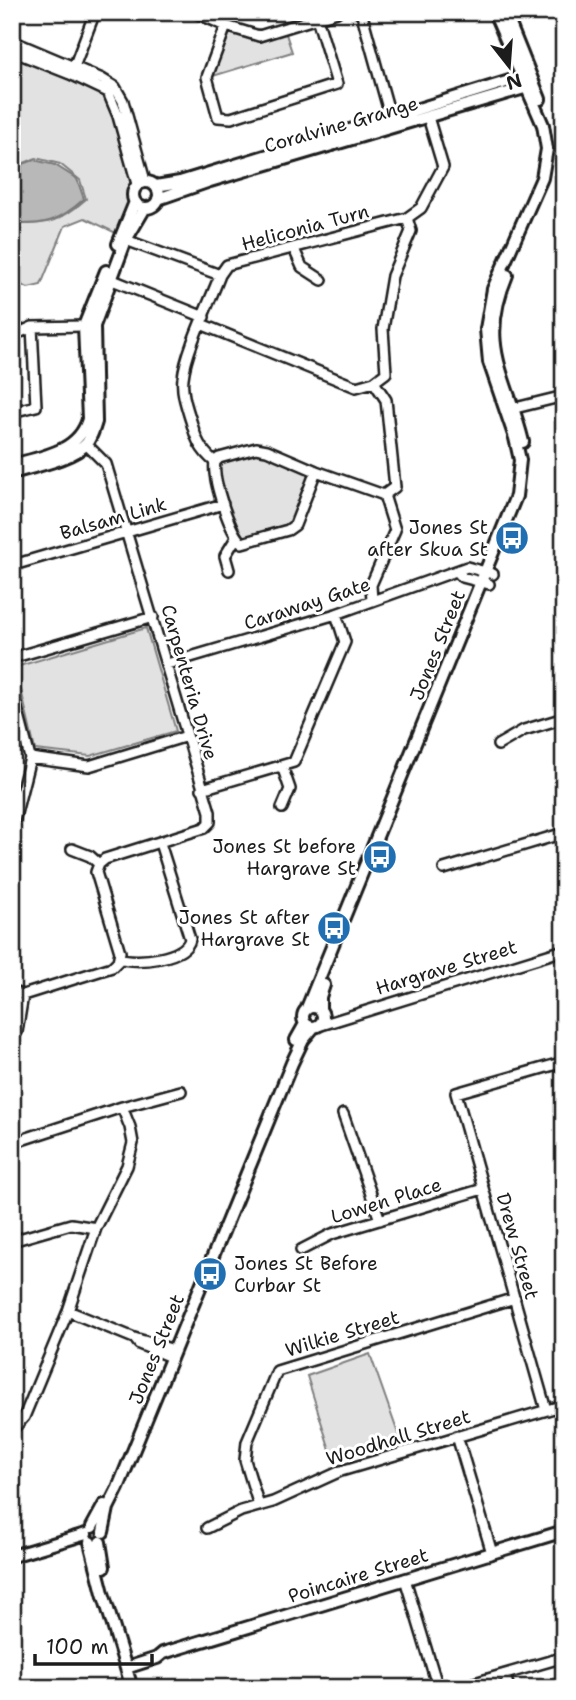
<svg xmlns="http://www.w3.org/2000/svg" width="576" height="1700" viewBox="0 0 576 1700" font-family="'Shantell Sans',sans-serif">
<rect width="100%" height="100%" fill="#fff"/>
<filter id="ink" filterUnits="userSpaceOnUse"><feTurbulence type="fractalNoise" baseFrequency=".0143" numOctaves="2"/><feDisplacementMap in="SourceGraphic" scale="14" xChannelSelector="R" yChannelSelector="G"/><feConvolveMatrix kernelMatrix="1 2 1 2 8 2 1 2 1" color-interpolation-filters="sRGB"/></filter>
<g filter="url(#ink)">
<path fill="#e2e2e2" stroke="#7f7f7f" stroke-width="2" d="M 228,30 L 259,39 L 285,31 L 292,52 L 213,76 Z
M 12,51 L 108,93 L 138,179 L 129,186 L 128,197 L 134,212 L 124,237 L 85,218 L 65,226 L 41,285 L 28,288 L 12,280 L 12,224 C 47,225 59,223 86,199 L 80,180 L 60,164 L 36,158 L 12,168 Z
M 256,448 L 316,471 L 295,525 L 242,543 L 236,538 L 215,462 Z
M 146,628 L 176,731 L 90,756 L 35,750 L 20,685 L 19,666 Z
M 370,1354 L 401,1442 L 333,1460 L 307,1376 Z"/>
<path fill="#b8b8b8" stroke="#7a7a7a" stroke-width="2" d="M 34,160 L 55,165 L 77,179 L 84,199 C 58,222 46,225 12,224 L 12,168 Z"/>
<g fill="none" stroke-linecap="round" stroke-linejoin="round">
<g stroke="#1c1c1c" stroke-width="14">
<path id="minor" d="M 194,12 L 226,26 L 259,36 L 337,12
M 358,12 L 362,15 L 391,119
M 226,26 L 207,77 L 218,117 L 231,118 L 337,84 L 317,18
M 12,41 L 102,79 L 115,87 L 123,101 L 145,181
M 12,51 L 70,74 L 108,92 L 118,116 L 137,184
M 74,67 L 95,12
M 126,240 L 220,275
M 294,249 L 302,267 L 322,280
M 110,279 L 204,317
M 201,324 L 356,387 L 374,382 L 386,373 L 383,329 L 392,276 L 411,231 L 407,218 L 421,208 L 443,167 L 428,117
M 12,329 L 21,332 L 32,327
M 374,382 L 386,400 L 395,487 L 384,495
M 507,410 L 564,396
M 12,412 L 36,406 L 32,327 L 84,326
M 215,462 C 200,450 196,439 191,421 C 187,408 181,392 183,378 C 186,350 209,304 220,275 L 227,265 L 407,218
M 215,462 L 219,458 L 256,448 L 267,450 L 316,471 L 384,495 L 395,530 L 371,585 L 372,601
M 215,462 C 212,478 230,534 242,543 L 288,530 L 295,525 L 316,471
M 12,563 L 17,564 L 223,504
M 229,570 L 225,556 L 236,538
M 457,571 L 462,577 L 489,584
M 12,658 L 153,617
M 167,664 L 336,614 L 467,567 L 493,574
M 12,689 L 30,758 L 12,829
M 498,745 L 524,730 L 564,718
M 30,758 L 89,766 L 187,736
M 202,789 L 294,762 L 345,642 L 336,614
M 282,808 L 290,789 L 282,766
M 72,849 L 90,856 L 99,864
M 444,869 L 564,833
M 119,958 C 136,964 186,959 190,939 L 160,843
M 12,992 L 23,995 L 112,967 L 118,961 L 120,952 L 96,872 L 99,864 L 105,859 L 204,828 L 210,822 L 210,812 L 106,464 L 86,444
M 318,1026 L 564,950
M 17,1032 L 23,995
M 343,1114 L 380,1220
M 12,1143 L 122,1107 L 181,1091
M 12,1241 L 71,1224 L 96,1228
M 301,1250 L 332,1234 L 483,1189
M 68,1311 L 134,1338 L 174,1350
M 135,1339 L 139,1344 L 171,1357
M 546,1410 L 456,1093 L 564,1062
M 12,1430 L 24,1417 L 68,1311 L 96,1228 L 127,1166 L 133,1143 L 130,1127 L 122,1107
M 457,1436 L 492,1553
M 259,1506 L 245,1460 L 247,1442 L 277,1371 L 515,1298
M 207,1528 L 241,1511 L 273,1502 L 341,1471 L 564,1405
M 405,1579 L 438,1688
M 505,1675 L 509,1688
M 457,1688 L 564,1657"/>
</g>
<g stroke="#1c1c1c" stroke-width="16">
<path id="tertiary" d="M 505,12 L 540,99
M133 195a13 13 0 1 1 26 0a13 13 0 1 1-26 0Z
M 156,186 L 180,182 L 529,75
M 158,199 L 210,181 L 531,86
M 118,244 L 135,202
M 507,275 C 477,346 507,376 523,442
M 12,465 C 41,457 79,452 88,419 L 84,326 L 106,271
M 12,473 C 32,467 74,459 87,443 C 91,437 94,429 96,422 L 94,326 L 126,240 L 145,208
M303 1017a10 10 0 1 1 20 0a10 10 0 1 1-20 0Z
M 307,1008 L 516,496 L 520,460 L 515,438 L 489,362 L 486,329 L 493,289 L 542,178 L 547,149 L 543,125 L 494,12
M 320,1010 L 320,997 L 324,985
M 296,1040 L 305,1024
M 92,1527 L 104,1505
M 103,1532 L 108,1508 L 118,1488 L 292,1063 L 303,1040 L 313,1028
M 90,1542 L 103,1593 L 132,1688
M 100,1542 L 104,1567
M 12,1556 L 86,1534
M 126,1668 L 157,1658 L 163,1653 L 564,1531"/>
</g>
<g stroke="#1c1c1c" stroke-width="19">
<path id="trunk" d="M 505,13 L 505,12"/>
</g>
<use href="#minor" stroke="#fff" stroke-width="9"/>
<use href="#tertiary" stroke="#fff" stroke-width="10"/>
<use href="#trunk" stroke="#fff" stroke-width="14"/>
</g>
</g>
<defs>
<g id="bus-disc" transform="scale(1.75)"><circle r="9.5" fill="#1f6fb2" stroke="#fff"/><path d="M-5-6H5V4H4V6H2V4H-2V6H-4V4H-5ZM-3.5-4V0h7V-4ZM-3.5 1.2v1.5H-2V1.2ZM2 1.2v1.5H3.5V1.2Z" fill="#fff"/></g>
</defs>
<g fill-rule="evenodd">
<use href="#bus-disc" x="512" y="538"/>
<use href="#bus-disc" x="380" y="857"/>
<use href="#bus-disc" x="334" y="928"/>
<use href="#bus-disc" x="210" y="1274"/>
</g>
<g text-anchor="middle" stroke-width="6" stroke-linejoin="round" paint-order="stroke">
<g font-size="19" fill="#1c1c1c" stroke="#fff">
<text transform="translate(341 124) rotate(-16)" y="7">Coralvine Grange</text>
<text transform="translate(305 227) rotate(-15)" y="7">Heliconia Turn</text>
<text transform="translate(113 518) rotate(-16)" y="7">Balsam Link</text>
<text transform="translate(307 603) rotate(-18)" y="7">Caraway Gate</text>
<text transform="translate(437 645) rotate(-68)" y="7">Jones Street</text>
<text transform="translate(190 682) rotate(74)" y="7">Carpenteria Drive</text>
<text transform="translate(446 967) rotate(-17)" y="7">Hargrave Street</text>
<text transform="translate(386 1200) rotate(-17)" y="7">Lowen Place</text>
<text transform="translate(518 1246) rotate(74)" y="7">Drew Street</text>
<text transform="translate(342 1333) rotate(-17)" y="7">Wilkie Street</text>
<text transform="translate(156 1349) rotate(-68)" y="7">Jones Street</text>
<text transform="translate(398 1437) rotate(-17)" y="7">Woodhall Street</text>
<text transform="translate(358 1575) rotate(-17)" y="7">Poincaire Street</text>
</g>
<g font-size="19" fill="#1c1c1c" stroke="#fff" text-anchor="end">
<text x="488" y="534">Jones St<tspan x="488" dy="22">after Skua St</tspan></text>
<text x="356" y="853">Jones St before<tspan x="356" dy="22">Hargrave St</tspan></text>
<text x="310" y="924">Jones St after<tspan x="310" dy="22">Hargrave St</tspan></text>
<text x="234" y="1270" text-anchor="start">Jones St Before<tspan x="234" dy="22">Curbar St</tspan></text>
</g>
</g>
<rect width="576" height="1700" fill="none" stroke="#fff" stroke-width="42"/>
<rect x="21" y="21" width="534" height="1658" fill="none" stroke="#1c1c1c" stroke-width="2.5" filter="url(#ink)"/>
<g transform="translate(509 66) rotate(163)" stroke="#ffffff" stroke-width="5" paint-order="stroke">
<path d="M0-5L12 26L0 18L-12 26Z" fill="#1c1c1c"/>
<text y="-10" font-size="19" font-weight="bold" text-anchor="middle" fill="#1c1c1c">N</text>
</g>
<path d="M35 1654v10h117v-10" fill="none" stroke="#1c1c1c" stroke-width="3.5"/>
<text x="46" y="1654" font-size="21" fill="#1c1c1c" stroke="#ffffff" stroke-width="5" paint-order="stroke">100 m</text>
</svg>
